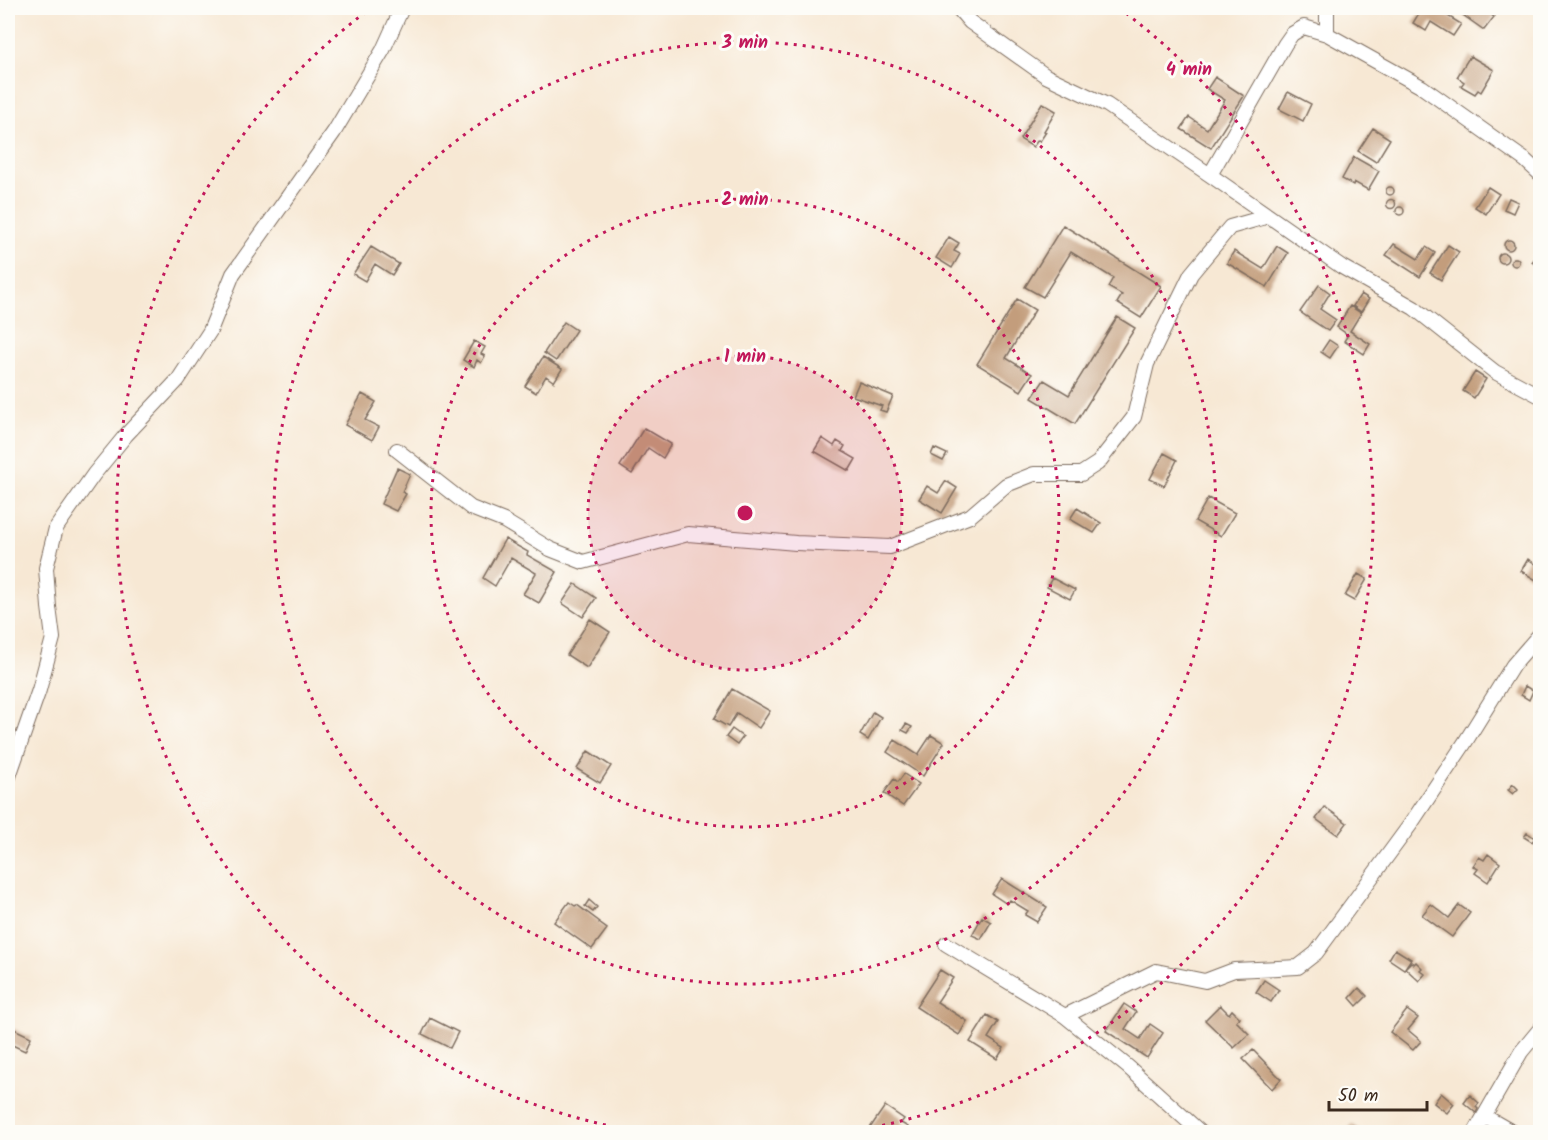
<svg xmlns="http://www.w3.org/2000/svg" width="1548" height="1140" viewBox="0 0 1548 1140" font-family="Kalam,sans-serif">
<rect width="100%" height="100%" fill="#fdfcf7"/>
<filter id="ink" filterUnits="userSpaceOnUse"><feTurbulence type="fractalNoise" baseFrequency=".0167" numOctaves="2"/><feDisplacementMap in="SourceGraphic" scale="12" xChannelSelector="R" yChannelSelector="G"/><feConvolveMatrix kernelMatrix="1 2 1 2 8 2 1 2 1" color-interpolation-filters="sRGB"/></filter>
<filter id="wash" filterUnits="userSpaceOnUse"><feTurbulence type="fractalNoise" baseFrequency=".008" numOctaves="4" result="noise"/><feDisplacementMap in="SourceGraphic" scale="24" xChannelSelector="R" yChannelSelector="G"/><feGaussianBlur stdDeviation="1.35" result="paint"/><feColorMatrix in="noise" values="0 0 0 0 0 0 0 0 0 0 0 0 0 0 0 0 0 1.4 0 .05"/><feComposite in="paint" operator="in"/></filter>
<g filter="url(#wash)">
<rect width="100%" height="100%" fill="#f7e8d4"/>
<g id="blocks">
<path fill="#c39d7c" d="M 1422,8 L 1435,8 L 1461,24 L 1453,36 L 1431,22 L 1426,31 L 1413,23 Z
M 1453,8 L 1476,8 L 1481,11 L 1482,8 L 1494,17 L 1484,30 Z
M 1470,56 L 1494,70 L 1481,92 L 1478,90 L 1475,94 L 1461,86 L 1464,82 L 1457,77 Z
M 1215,77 L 1244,96 L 1211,148 L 1181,129 L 1189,117 L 1207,129 L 1225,100 L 1207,89 Z
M 1288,92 L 1311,104 L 1303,121 L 1279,109 Z
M 1042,103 L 1056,111 L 1044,131 L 1046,132 L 1040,141 L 1038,140 L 1033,147 L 1020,139 Z
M 1373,128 L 1390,139 L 1376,162 L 1358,151 Z
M 1354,157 L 1379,171 L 1368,190 L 1354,182 L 1353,185 L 1342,179 Z
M1386 191a4 4 0 1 1 8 0a4 4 0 1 1-8 0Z
M 1488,187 L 1499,194 L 1486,214 L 1475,207 Z
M 1509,198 L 1518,202 L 1513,213 L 1504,209 Z
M1386.5 204a4.5 4.5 0 1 1 9 0a4.5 4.5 0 1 1-9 0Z
M1396 211a4 4 0 1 1 8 0a4 4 0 1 1-8 0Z
M 1063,225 L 1161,286 L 1141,318 L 1117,303 L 1122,295 L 1108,287 L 1113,278 L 1071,252 L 1043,297 L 1025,287 Z
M 949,237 L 959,243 L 954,251 L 960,254 L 952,268 L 936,258 Z
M1504 245a5 5 0 1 1 10 0a5 5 0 1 1-10 0Z
M 1394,244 L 1418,259 L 1426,247 L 1435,253 L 1420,277 L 1386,255 Z
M 1448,245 L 1459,252 L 1441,280 L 1430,273 Z
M 1277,246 L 1288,253 L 1267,287 L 1227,263 L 1234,251 L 1263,269 Z
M 371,247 L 399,264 L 392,275 L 375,264 L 365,281 L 353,274 Z
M 1540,251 L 1540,268 L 1532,262 Z
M1498 258a5 5 0 1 1 10 0a5 5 0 1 1-10 0Z
M1511 262a4 4 0 1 1 8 0a4 4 0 1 1-8 0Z
M 1319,285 L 1330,293 L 1320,309 L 1336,320 L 1328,331 L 1300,312 Z
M 1361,294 L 1369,299 L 1361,312 L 1353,306 Z
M 1017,299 L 1035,310 L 1006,358 L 1032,374 L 1021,391 L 977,364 Z
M 1350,306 L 1361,313 L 1350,331 L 1370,344 L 1364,354 L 1344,341 L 1348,335 L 1337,327 Z
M 1117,317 L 1135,328 L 1075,424 L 1032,398 L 1044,380 L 1069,395 Z
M 564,322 L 576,330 L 556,361 L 544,353 Z
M 1329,340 L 1338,346 L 1330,358 L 1321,352 Z
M 474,341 L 485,347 L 481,354 L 485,356 L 481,363 L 477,360 L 474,367 L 463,360 Z
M 543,357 L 562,369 L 554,382 L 546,376 L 536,393 L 525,386 Z
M 1475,372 L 1486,379 L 1474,398 L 1463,391 Z
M 859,382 L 893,396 L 886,412 L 880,410 L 882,406 L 853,396 Z
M 362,394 L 376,402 L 365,420 L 379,427 L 372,440 L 345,425 Z
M 644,428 L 671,444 L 663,458 L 648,448 L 632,474 L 620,466 Z
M 822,438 L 834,446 L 837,441 L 845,446 L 842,451 L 856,459 L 849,471 L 814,451 Z
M 934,448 L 947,454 L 943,461 L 931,455 Z
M 1164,453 L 1177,460 L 1164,486 L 1150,479 Z
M 397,468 L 410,474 L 402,492 L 406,494 L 396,511 L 381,504 Z
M 1540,478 L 1540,491 L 1534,486 Z
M 946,481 L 957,488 L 942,513 L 919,499 L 927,486 L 938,493 Z
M 1208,498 L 1235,513 L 1221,536 L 1195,521 Z
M 1077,508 L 1101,523 L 1094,533 L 1070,519 Z
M 505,539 L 528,552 L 527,555 L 557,572 L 539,603 L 523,594 L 536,573 L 511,558 L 495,586 L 483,578 Z
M 1528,559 L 1540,567 L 1540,572 L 1536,580 L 1521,571 Z
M 1358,574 L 1367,579 L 1354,601 L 1345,596 Z
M 1052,578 L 1075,590 L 1070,599 L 1047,587 Z
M 575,584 L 596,598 L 583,617 L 562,603 Z
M 590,619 L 610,632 L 587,668 L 567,655 Z
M 1525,686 L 1533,691 L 1529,700 L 1521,695 Z
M 732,689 L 770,711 L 759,728 L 737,713 L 728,727 L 714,719 Z
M 873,712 L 881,717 L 868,740 L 860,735 Z
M 906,724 L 912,727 L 908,733 L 902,730 Z
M 732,729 L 743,737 L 737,745 L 726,737 Z
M 931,735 L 944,743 L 923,776 L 887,752 L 895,740 L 918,755 Z
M 588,751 L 611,766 L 600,783 L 577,769 Z
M 904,774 L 919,784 L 903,806 L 884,793 L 894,779 L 898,782 Z
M 1513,784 L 1518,789 L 1513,794 L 1508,790 Z
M 1325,807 L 1347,823 L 1338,835 L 1316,819 Z
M 1527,833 L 1535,838 L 1532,842 L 1524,837 Z
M 1488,854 L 1500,863 L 1488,882 L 1475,873 L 1478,869 L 1473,866 L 1479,857 L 1484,860 Z
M 1002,879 L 1047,907 L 1037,922 L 1025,915 L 1028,911 L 1010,900 L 1007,904 L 992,894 Z
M 589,900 L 597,907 L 593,912 L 585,906 Z
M 569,902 L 575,906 L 577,905 L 600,922 L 599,923 L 607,929 L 592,949 L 554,922 Z
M 1431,904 L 1449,918 L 1459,905 L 1470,913 L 1452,937 L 1422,915 Z
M 982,917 L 991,922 L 981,939 L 972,935 Z
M 1395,949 L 1411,959 L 1405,968 L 1411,962 L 1414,964 L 1416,962 L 1422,968 L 1420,970 L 1425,974 L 1419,981 L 1405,968 L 1404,969 L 1389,959 Z
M 940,970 L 953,978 L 937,1002 L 967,1021 L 959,1035 L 916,1007 Z
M 1264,980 L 1279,990 L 1271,1002 L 1256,992 Z
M 1359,988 L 1367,996 L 1357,1006 L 1350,998 Z
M 1124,1004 L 1136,1012 L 1125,1029 L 1140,1039 L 1150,1024 L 1163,1033 L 1147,1058 L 1106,1031 Z
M 1220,1005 L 1229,1014 L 1232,1010 L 1240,1018 L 1236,1021 L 1249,1034 L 1234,1048 L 1205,1020 Z
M 1407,1010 L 1418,1018 L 1408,1030 L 1421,1041 L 1413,1050 L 1390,1032 Z
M 987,1015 L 998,1022 L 988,1038 L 1004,1048 L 997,1059 L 970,1042 Z
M 430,1018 L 458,1032 L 450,1048 L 422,1034 Z
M 8,1026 L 31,1037 L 25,1051 L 8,1043 Z
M 1253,1050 L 1281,1079 L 1272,1089 L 1243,1059 Z
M 1441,1093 L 1454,1104 L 1447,1113 L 1434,1103 Z
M 1470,1095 L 1479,1103 L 1476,1107 L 1478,1109 L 1476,1113 L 1464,1103 Z
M 885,1106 L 904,1119 L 901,1123 L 908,1127 L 904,1132 L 877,1132 L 870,1128 Z
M 1352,1124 L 1362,1131 L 1360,1132 L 1346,1132 Z"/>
</g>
</g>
<g filter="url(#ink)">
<use href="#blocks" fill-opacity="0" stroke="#7d6c5e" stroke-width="1.5"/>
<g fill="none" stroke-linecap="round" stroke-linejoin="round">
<g stroke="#7d6c5e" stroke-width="16">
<path id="minor" d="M 958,8 L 970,22 L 1046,76 L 1107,105 L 1210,175 L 1342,267 L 1414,308 L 1495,372 L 1540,396
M 1327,34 L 1327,8
M 1210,175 L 1285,44 L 1292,34 L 1304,27 L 1327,34 L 1422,87 L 1525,160 L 1540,174
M 397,450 L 471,508 L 504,521 L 550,549 L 583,562 L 688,534 L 796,543 L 890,547 L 970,516 L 1006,485 L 1034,474 L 1081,474 L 1098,463 L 1134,417 L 1147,364 L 1191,274 L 1230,227 L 1269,216
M 8,779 L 39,690 L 53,638 L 49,607 L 46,568 L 56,528 L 94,474 L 126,435 L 178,380 L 210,331 L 233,274 L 334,132 L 383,50 L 402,8
M 946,944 L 1065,1016 L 1128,1067 L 1200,1132
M 1065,1016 L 1156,971 L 1205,981 L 1234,970 L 1298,967 L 1316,953 L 1410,825 L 1464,744 L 1513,665 L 1540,634
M 1484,1116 L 1512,1132
M 1475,1132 L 1521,1052 L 1540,1029"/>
</g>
<use href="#minor" stroke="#fff" stroke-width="14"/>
</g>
</g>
<circle cx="745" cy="513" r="157" fill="#c2185b" fill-opacity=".12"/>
<g fill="none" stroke="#c2185b" stroke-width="3" stroke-dasharray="3 6">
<circle cx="745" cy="513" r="157"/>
<circle cx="745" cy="513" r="314"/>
<circle cx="745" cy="513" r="471"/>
<path d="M641 1132A628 628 0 0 1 371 8M1119 8A628 628 0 0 1 849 1132"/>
</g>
<circle cx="745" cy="513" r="9" fill="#c2185b" stroke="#fdfcf7" stroke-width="3"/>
<g font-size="18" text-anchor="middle" font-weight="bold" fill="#c2185b" stroke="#fdfcf7" stroke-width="6" stroke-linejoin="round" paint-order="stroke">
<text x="745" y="48">3 min</text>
<text x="1189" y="75">4 min</text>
<text x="745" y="205">2 min</text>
<text x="745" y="362">1 min</text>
</g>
<rect width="1548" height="1140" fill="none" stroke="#fdfcf7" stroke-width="30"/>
<path d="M1329 1101v9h98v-9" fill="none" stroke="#3b2a1e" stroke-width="3"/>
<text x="1338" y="1101" font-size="18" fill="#3b2a1e" stroke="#fdfcf7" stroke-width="4.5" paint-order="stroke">50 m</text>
</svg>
